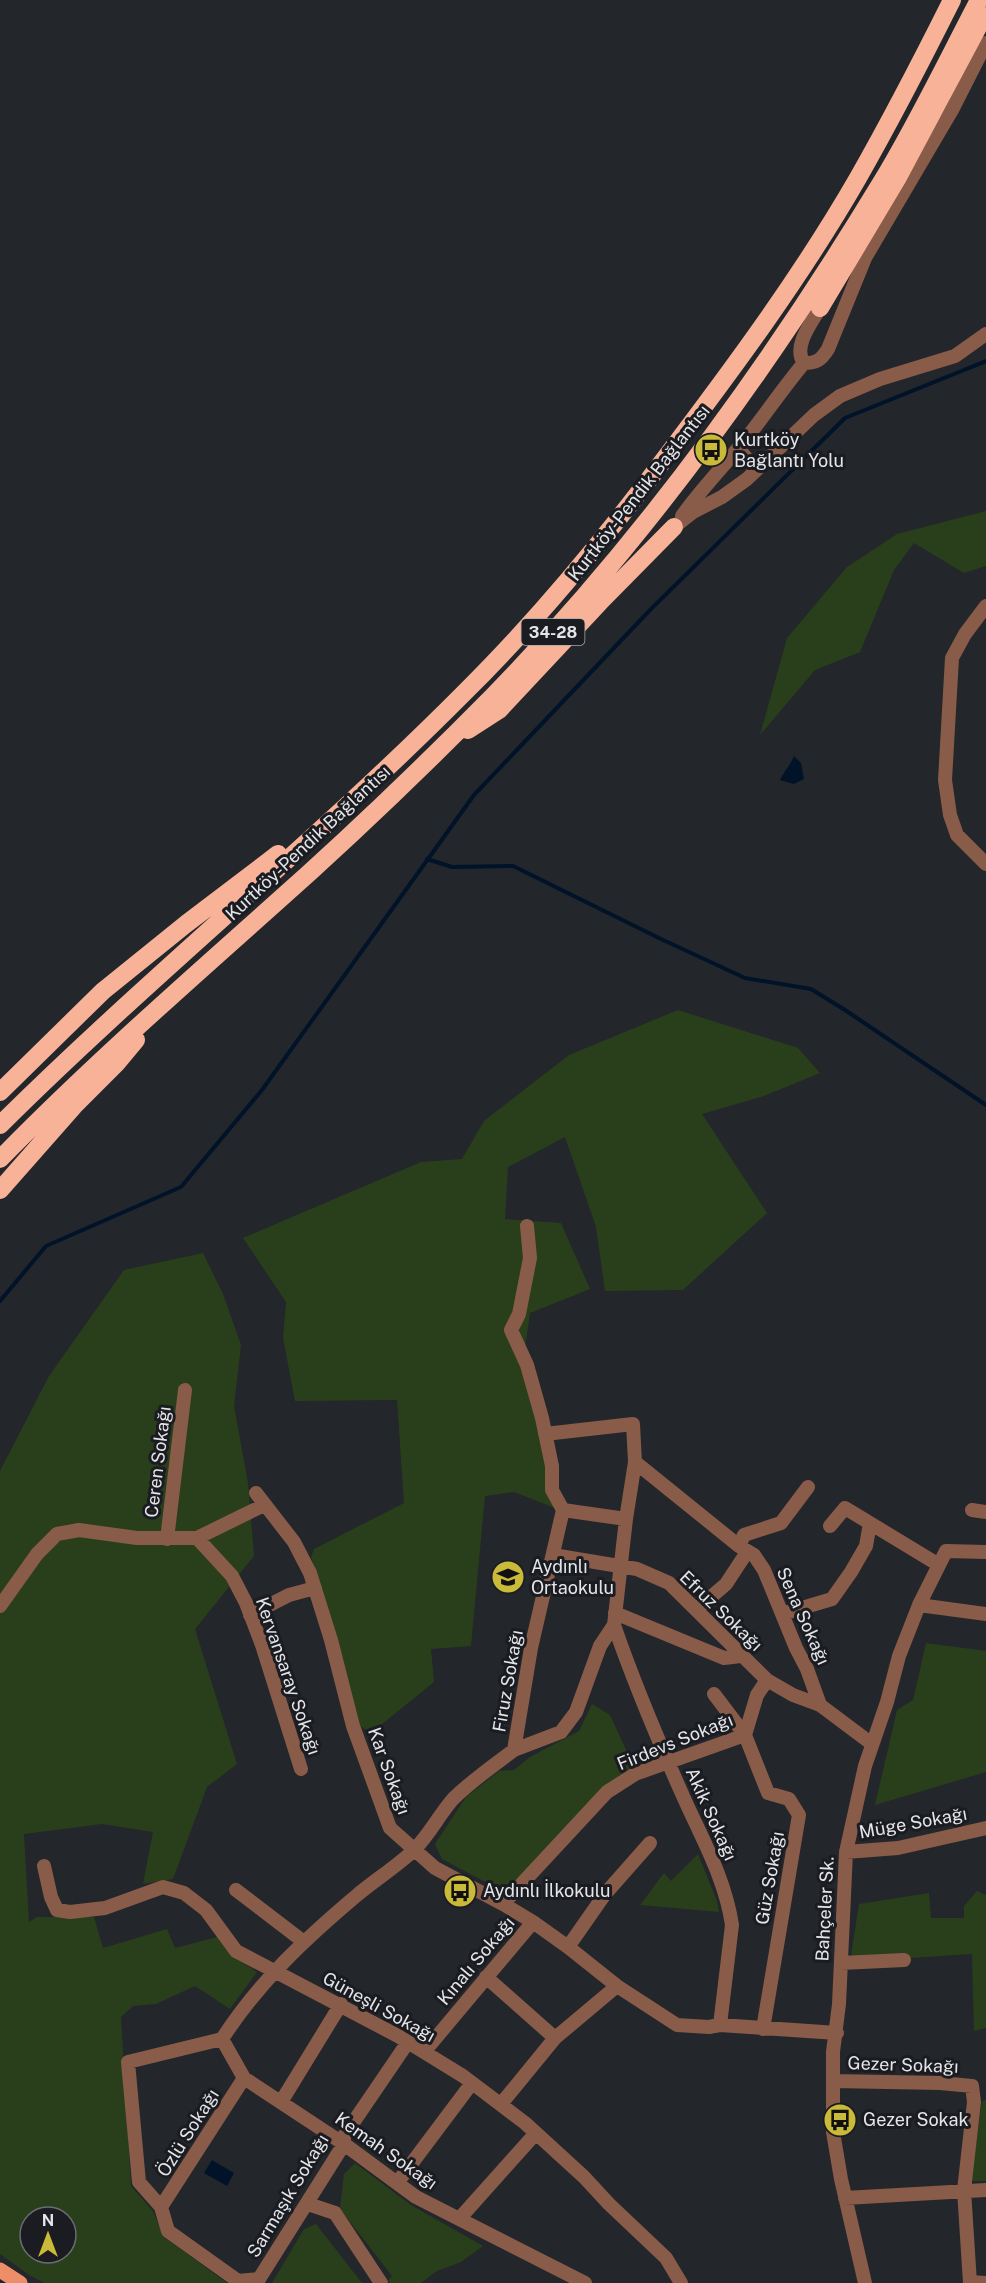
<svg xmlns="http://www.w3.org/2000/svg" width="986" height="2283" viewBox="0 0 986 2283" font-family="'Public Sans',sans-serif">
<rect width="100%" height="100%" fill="#23262a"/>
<path fill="#293f1c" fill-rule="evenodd" d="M 986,511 L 986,566 L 964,573 L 914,543 L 894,570 L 860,652 L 815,670 L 760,735 L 787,638 L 847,567 L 897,534 Z
M 678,1010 L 798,1048 L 820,1073 L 764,1096 L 702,1114 L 767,1213 L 683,1290 L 605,1291 L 596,1227 L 565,1137 L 508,1167 L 505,1219 L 561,1223 L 590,1289 L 530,1313 L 522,1369 L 536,1422 L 555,1508 L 514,1492 L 485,1496 L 471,1646 L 431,1649 L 434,1682 L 371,1733 L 357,1724 L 322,1589 L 311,1557 L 314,1549 L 404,1503 L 397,1400 L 295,1401 L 283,1338 L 286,1302 L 243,1238 L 421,1162 L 462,1159 L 484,1121 L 569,1055 Z
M 203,1253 L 223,1294 L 241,1345 L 234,1406 L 248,1483 L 254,1556 L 195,1629 L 237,1764 L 207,1787 L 173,1879 L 143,1884 L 153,1832 L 102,1824 L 24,1834 L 29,1922 L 37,1917 L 94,1917 L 103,1948 L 167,1929 L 175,1948 L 217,1937 L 230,1954 L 257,1972 L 230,2009 L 195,1986 L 156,2004 L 133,2006 L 121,2017 L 131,2186 L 153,2211 L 164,2237 L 227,2283 L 44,2283 L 29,2275 L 0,2254 L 0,1471 L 49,1376 L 124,1270 ZM 30,2217 L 66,2217 L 66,2253 L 30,2253 Z
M 926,1643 L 986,1651 L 986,1772 L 875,1805 L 897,1710 L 913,1700 Z
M 592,1704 L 610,1715 L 634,1767 L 626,1770 L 600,1794 L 513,1884 L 499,1889 L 442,1859 L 435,1844 L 466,1797 L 499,1771 L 514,1770 L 530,1757 L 579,1731 Z
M 698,1854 L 717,1901 L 719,1912 L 640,1905 L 664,1873 L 671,1881 Z
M 977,1891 L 986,1895 L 986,2028 L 974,2031 L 972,1954 L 850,1962 L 859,1904 L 929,1893 L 931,1918 L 964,1918 L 964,1906 Z
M 986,2100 L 986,2181 L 970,2181 L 982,2101 Z
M 355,2163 L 411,2205 L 483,2246 L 461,2262 L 437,2271 L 421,2283 L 390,2283 L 388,2280 L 392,2276 L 340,2209 L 344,2174 Z
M 316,2224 L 362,2283 L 272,2283 L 304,2229 Z"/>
<path fill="#001329" d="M 794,756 L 801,763 L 804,779 L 794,784 L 780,780 C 784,771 790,766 794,756 Z
M 212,2160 L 234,2173 L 227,2186 L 204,2173 Z"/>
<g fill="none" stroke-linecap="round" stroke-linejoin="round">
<path stroke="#001329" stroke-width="4" d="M 427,859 L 452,867 L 513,866 L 661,939 L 745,978 L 811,989 L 845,1010 L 986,1105
M 0,1301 L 46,1246 L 181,1187 L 262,1090 L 474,795 L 650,610 L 845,418 L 986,361"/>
<path stroke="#895b49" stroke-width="14" d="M 820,308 C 812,322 792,347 804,363 C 817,363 821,360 828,349 L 865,258 L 952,110 L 986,43
M 738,448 L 756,470
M 682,516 C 701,489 724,466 745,440 C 765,415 783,388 804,363
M 674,527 L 693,512 L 722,497 L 747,479 L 814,415 L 840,396 L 880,379 L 955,356 L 986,334
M 986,606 L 965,634 L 952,658 L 945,780 L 950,815 L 957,835 L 986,864
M 527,1226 L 530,1258 L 519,1314 L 511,1330 L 527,1365 L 542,1418 L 552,1466 L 552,1490 L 563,1510
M 635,1462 L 739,1546 L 754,1555 L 764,1570 L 796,1648 L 807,1669 L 820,1705 L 872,1744
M 256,1493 L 294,1542 L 310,1573 L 331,1640 L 353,1726 L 390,1828 L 435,1868 L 503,1904 L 533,1922 L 568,1947 L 617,1986 L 677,2025 L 709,2027 L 720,2025 L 837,2033
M 563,1510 L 626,1519
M 972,1510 L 986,1512
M 830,1526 L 845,1508 L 939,1565
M 197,1538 L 232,1576 L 246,1603 L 262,1645 L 301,1769
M 167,1539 L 185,1390
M 739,1546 L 744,1535 L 781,1523 L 808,1487
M 553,1555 L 637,1569 L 669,1583 L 767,1680 L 793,1695 L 820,1705
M 919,1605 L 986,1614
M 0,1606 L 37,1554 L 57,1534 L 79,1530 L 137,1538 L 197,1538 L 264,1505
M 696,1610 L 726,1584 L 747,1552
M 615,1613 L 724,1658 L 741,1656
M 782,1614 L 832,1599 L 851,1572 L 866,1546 L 870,1523
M 250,1615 L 289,1595 L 315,1588
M 614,1625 C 634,1683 658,1740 683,1796 C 702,1839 725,1878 732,1925 L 720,2025
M 714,1694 L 745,1735 L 768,1793 L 789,1799 L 799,1815 L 763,2029
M 514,1750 L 561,1732 L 576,1712 L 600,1646 L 614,1625 L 626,1519 L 635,1462 L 633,1424 L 545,1434
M 846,1852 L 898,1848 L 986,1828
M 44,1866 L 51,1897 L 57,1910 L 70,1912 L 105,1908 L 163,1887 L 184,1893 L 206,1910 L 236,1951 L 398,2036 L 463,2076 L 525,2123 L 584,2177 L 609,2204 L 666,2258 L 681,2283
M 236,1890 L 304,1942
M 503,1904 L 607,1792 L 635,1774 L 745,1735 L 757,1695 L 767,1680
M 568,1947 L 605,1894 L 650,1843
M 841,1963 L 904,1960
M 486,1977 L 555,2038
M 222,2039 L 244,2078 L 344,2144 L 416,2197 L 585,2283
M 408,2042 L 344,2136 L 344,2144 L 259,2279 L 238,2281 L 168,2231 L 161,2207 L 139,2182 L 128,2062 L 222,2039 C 258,1983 305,1939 356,1896 C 375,1880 396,1867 414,1850 C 429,1835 439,1815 453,1799 C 471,1781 494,1765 514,1750 L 531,1648 L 563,1510
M 424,2052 L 533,1922
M 833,2081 L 940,2083 L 972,2086 L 974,2102 L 964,2190 L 970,2283
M 281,2102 L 341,2004
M 501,2104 L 555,2038 L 617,1986
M 397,2183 L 472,2083
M 845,2198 L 986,2190
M 308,2204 L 335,2213 L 381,2283
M 161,2207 L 244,2078
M 460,2218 L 536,2133
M 970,2282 L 986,2283
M 865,2283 L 841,2179 L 833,2132 L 833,2052 L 839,2004 L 846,1852 L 865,1766 L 887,1702 L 899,1656 L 919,1605 L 946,1551 L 986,1552"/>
<path stroke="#ed8e69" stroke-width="15" d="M 0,2270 L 20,2283"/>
<path stroke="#f7b298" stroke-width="18" d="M 820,308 L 897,179 L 984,16
M 468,730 L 499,710 L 600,602 L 674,527
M 0,1092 L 103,991 L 186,924 L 278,854
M 0,1125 C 150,976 315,843 464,693 C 536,622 602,542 663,461 C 732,370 801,277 858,178 C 891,120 922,60 952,0
M 0,1159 C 86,1071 178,990 270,908 C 347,840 421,769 493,696 C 643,542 770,366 881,183 C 917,124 947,61 979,0
M 0,1190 L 74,1106 L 116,1064 L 136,1040"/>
</g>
<defs>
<g id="bus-disc" transform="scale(1.725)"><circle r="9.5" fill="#caba3a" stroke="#1a1c21"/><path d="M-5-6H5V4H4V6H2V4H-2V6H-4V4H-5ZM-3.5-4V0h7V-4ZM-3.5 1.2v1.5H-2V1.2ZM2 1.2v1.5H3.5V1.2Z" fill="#111"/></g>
<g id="school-disc" transform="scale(1.725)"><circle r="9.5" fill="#caba3a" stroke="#1a1c21"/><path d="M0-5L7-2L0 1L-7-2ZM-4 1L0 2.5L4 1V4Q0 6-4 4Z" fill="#111"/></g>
</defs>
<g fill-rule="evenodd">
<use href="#bus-disc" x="711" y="450"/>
<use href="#school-disc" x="508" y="1577"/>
<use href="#bus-disc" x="460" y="1891"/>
<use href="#bus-disc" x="840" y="2120"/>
</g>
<g text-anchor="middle" stroke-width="6" stroke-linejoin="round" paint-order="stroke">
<rect fill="#1a1c21" stroke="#a7a9ac" stroke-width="1.5" x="521.5" y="619" width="63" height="26" rx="4.5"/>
<g font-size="16" font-weight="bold" fill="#e3e5e8">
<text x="553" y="638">34-28</text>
</g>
<g font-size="18" fill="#e3e5e8" stroke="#1a1c21" text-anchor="start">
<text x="734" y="446">Kurtköy<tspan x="734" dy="21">Bağlantı Yolu</tspan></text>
<text x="531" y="1573">Aydınlı<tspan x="531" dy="21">Ortaokulu</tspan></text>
<text x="483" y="1897">Aydınlı İlkokulu</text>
<text x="863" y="2126">Gezer Sokak</text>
</g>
<g font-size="18" fill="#e3e5e8" stroke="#1a1c21">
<text transform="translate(639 493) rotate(-52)" y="6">Kurtköy-Pendik Bağlantısı</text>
<text transform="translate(308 843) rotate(-43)" y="6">Kurtköy-Pendik Bağlantısı</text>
<text transform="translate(158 1462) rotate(-83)" y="6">Ceren Sokağı</text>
<text transform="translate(721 1611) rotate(44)" y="6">Efruz Sokağı</text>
<text transform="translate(803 1616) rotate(66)" y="6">Sena Sokağı</text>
<text transform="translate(288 1676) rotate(71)" y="6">Kervansaray Sokağı</text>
<text transform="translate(508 1681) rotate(-80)" y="6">Firuz Sokağı</text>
<text transform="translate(675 1742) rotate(-22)" y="6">Firdevs Sokağı</text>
<text transform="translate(389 1771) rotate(70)" y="6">Kar Sokağı</text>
<text transform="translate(711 1814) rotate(66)" y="6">Akik Sokağı</text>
<text transform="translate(913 1823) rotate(-10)" y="6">Müge Sokağı</text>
<text transform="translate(770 1878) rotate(-80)" y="6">Güz Sokağı</text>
<text transform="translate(825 1909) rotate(-87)" y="6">Bahçeler Sk.</text>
<text transform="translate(476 1961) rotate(-50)" y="6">Kınalı Sokağı</text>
<text transform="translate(379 2007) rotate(29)" y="6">Güneşli Sokağı</text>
<text transform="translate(903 2065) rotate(2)" y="6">Gezer Sokağı</text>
<text transform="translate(188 2133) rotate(-58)" y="6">Özlü Sokağı</text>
<text transform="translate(386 2151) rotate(35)" y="6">Kemah Sokağı</text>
<text transform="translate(288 2196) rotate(-59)" y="6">Sarmaşık Sokağı</text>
</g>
</g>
<g transform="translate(48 2235)"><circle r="28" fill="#1a1c21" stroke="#6a6c71" stroke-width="1.5"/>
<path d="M0-4.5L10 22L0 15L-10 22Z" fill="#caba3a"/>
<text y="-9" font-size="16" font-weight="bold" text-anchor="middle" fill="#e3e5e8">N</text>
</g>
</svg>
